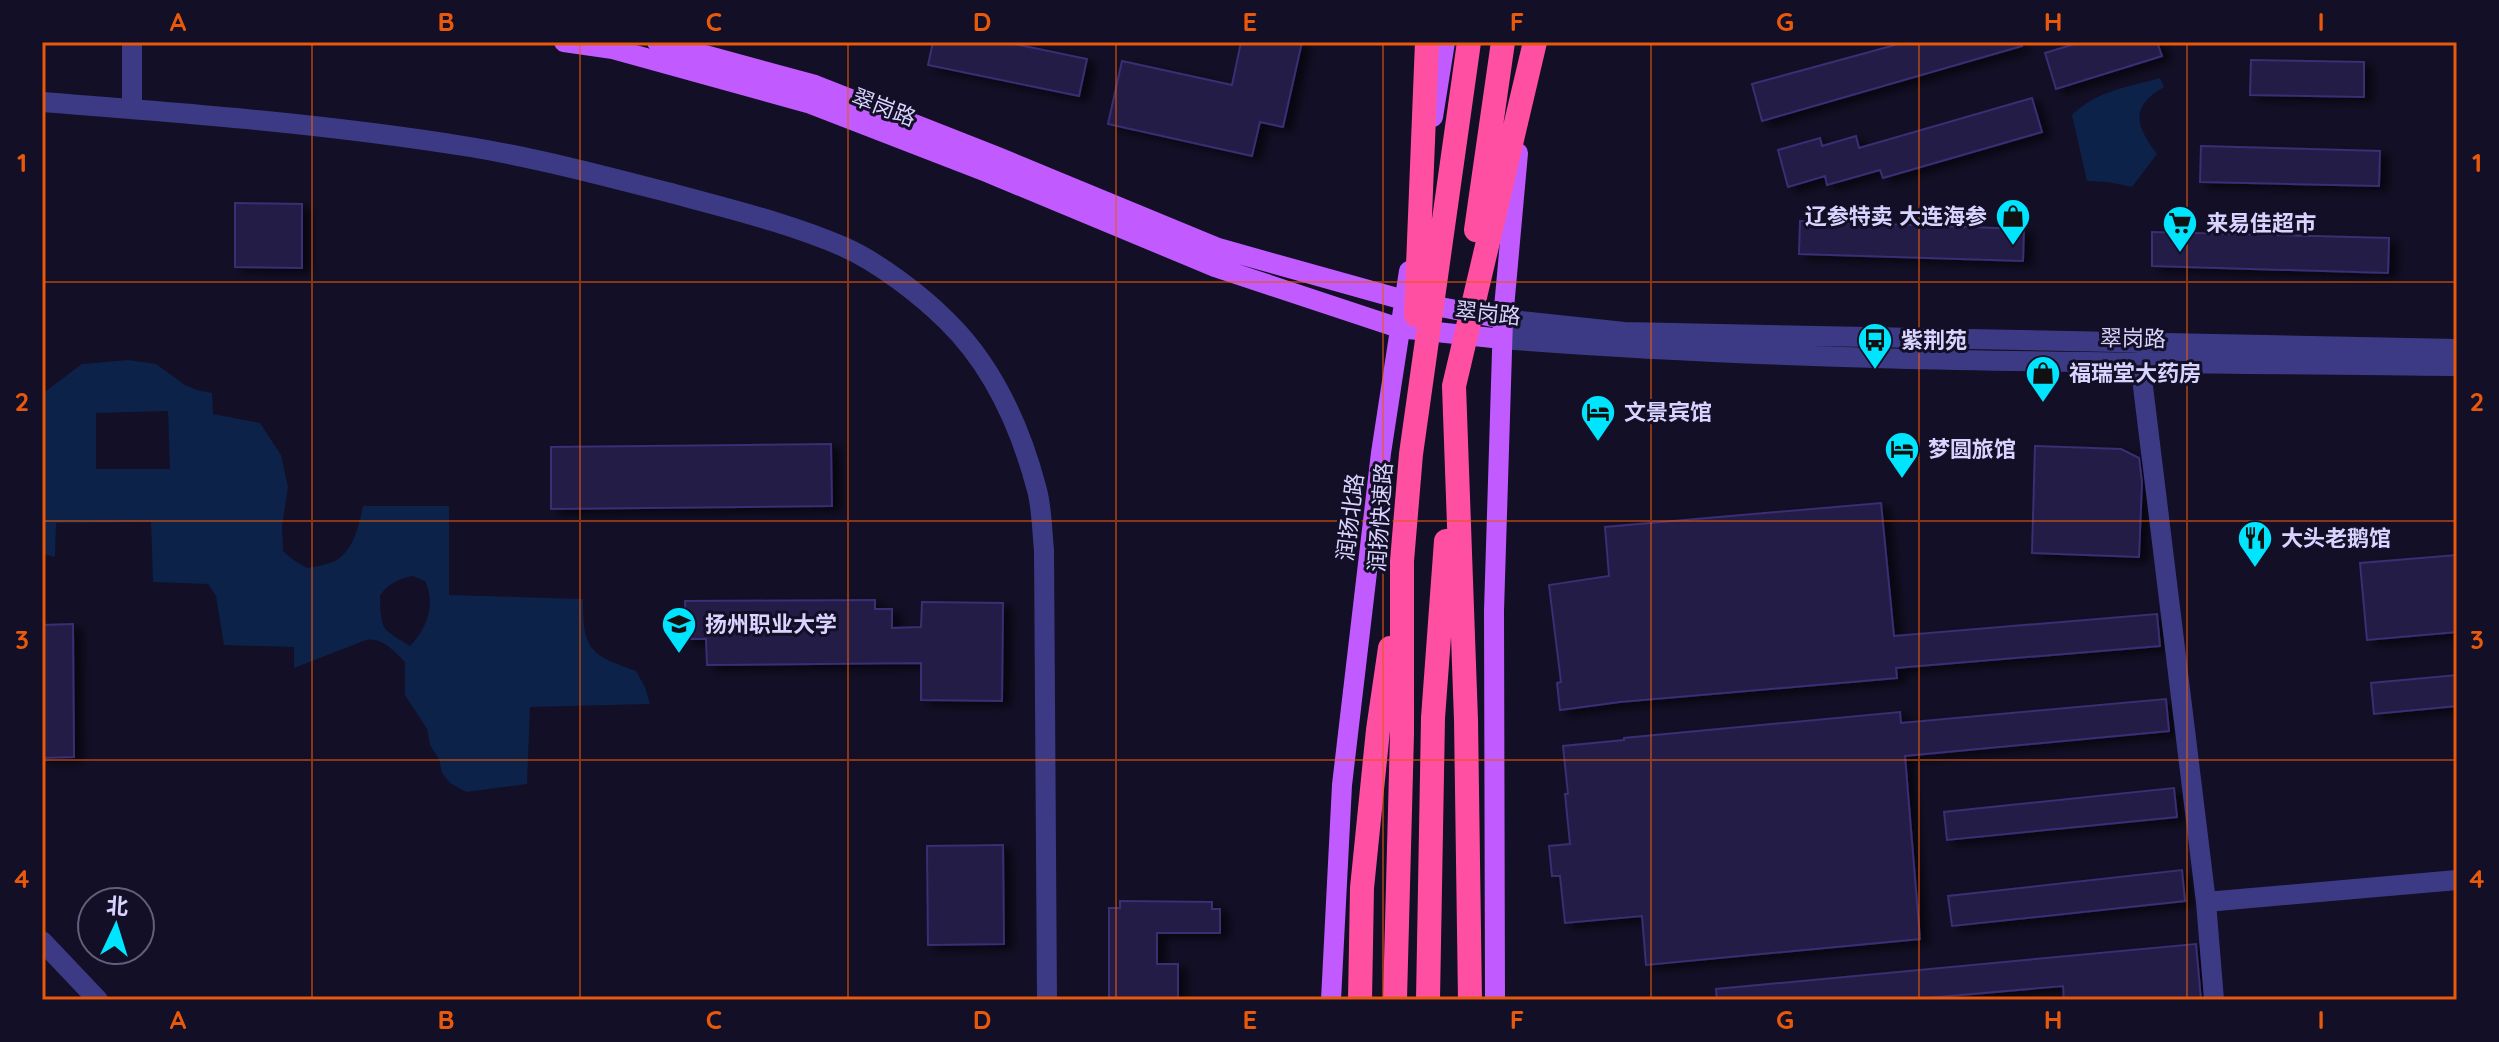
<svg xmlns="http://www.w3.org/2000/svg" width="2499" height="1042" viewBox="0 0 2499 1042" font-family="Quicksand,'Noto Sans SC',sans-serif">
<defs>
<filter id="shadow"><feDropShadow dx="8" dy="4.5" stdDeviation="4" flood-color="#0009"/></filter>
</defs>
<rect width="100%" height="100%" fill="#130f26"/>
<path fill="#0c2248" fill-rule="evenodd" d="M 2160,78 L 2164,87 C 2129,107 2136,126 2157,154 L 2132,187 L 2108,182 L 2087,181 L 2072,115 C 2096,91 2128,87 2160,78 Z
M 128,360 L 156,364 L 185,385 L 197,390 L 212,393 L 213,414 L 260,423 L 281,455 L 288,487 L 282,526 L 283,551 L 292,559 L 307,568 C 316,566 325,565 333,562 C 353,553 359,526 363,506 L 449,506 L 449,595 L 583,599 C 583,650 589,654 636,671 L 645,687 L 650,704 L 530,707 L 527,784 L 466,792 L 450,783 L 442,773 L 439,759 L 430,745 L 427,729 L 405,695 L 405,662 C 394,651 382,637 366,640 L 294,668 L 294,647 L 224,645 L 216,596 L 208,584 L 153,582 L 151,522 L 56,523 L 55,557 L 42,554 L 42,394 L 82,364 ZM 168,411 L 170,469 L 96,469 L 96,413 ZM 413,576 L 425,581 C 436,605 427,628 410,646 C 381,628 381,631 380,596 C 386,585 400,578 413,576 Z"/>
<path fill="#241b47" stroke="#3b2d73" stroke-width="2" filter="url(#shadow)" d="M 933,42 L 1005,42 L 1087,59 L 1079,96 L 928,65 Z
M 1241,42 L 1302,42 L 1283,127 L 1260,122 L 1252,156 L 1108,124 L 1122,61 L 1232,85 Z
M 1906,42 L 2021,42 L 2022,46 L 1762,121 L 1752,84 Z
M 2081,42 L 2157,42 L 2162,56 L 2056,89 L 2045,53 Z
M 2251,60 L 2364,62 L 2364,97 L 2250,95 Z
M 2032,98 L 2042,132 L 1883,178 L 1880,170 L 1827,185 L 1825,176 L 1788,187 L 1778,150 L 1820,138 L 1822,146 L 1856,136 L 1859,148 Z
M 2201,146 L 2380,151 L 2379,186 L 2200,182 Z
M 235,203 L 302,204 L 302,268 L 235,267 Z
M 1800,221 L 2024,229 L 2023,261 L 1799,254 Z
M 2152,232 L 2389,238 L 2388,273 L 2152,266 Z
M 831,444 L 832,506 L 551,509 L 551,447 Z
M 2035,446 L 2121,449 L 2139,458 L 2142,482 L 2139,557 L 2032,553 Z
M 1881,503 L 1894,636 L 2157,614 L 2160,646 L 1896,668 L 1897,678 L 1620,702 L 1560,710 L 1557,683 L 1561,682 L 1549,585 L 1609,576 L 1605,527 Z
M 2457,555 L 2457,632 L 2367,640 L 2360,563 Z
M 875,600 L 875,609 L 892,609 L 892,628 L 921,627 L 922,602 L 1003,603 L 1002,701 L 921,700 L 921,663 L 707,665 L 706,639 L 686,639 L 685,601 Z
M 73,624 L 74,757 L 42,758 L 42,625 Z
M 2457,675 L 2457,706 L 2374,714 L 2371,683 Z
M 2166,699 L 2169,731 L 1905,756 L 1920,939 L 1646,965 L 1642,916 L 1565,923 L 1560,876 L 1552,876 L 1549,846 L 1570,844 L 1565,794 L 1568,794 L 1563,746 L 1624,740 L 1624,738 L 1900,712 L 1901,723 Z
M 2174,788 L 2177,817 L 1947,840 L 1944,812 Z
M 1003,845 L 1004,944 L 928,945 L 927,846 Z
M 2182,870 L 2185,901 L 1952,926 L 1948,896 Z
M 1120,901 L 1212,902 L 1212,909 L 1220,909 L 1220,933 L 1157,933 L 1157,964 L 1178,964 L 1178,1000 L 1109,1000 L 1109,908 L 1120,908 Z
M 2196,944 L 2201,1000 L 2064,1000 L 2063,986 L 1905,1000 L 1717,1000 L 1716,989 Z"/>
<g fill="none" stroke-linecap="round" stroke-linejoin="round">
<path stroke="#3d3a85" stroke-width="20" d="M 42,102 C 185,113 328,124 470,147 C 537,158 605,176 671,193 C 729,209 789,223 844,247 C 878,262 921,295 947,321 C 993,366 1021,429 1037,490 C 1042,509 1042,531 1044,550 L 1047,1000
M 132,109 L 132,42
M 1503,319 L 1624,332 L 2457,349
M 1502,339 C 1820,364 2139,362 2457,366
M 2140,362 L 2206,902 L 2214,1000
M 2206,902 L 2457,880
M 42,941 L 98,1000"/>
<path stroke="#c25bff" stroke-width="20" d="M 564,42 L 613,49 L 808,103 L 989,173 L 1215,267 L 1399,328 L 1502,339
M 657,42 L 815,85 L 998,157 L 1218,248 L 1404,300 L 1503,319
M 1433,117 L 1445,42
M 1331,1000 L 1342,785 L 1381,453 L 1409,271
M 1495,1000 L 1494,611 L 1503,319 L 1518,153"/>
<path stroke="#ff4fa3" stroke-width="24" d="M 1476,230 L 1503,42
M 1416,315 L 1427,42
M 1360,1000 L 1362,888 L 1378,730 L 1390,648
M 1395,1000 L 1402,734 L 1402,561 L 1411,454 L 1469,42
M 1428,1000 L 1433,718 L 1446,541
M 1470,1000 L 1466,720 L 1454,386 L 1535,42"/>
</g>
<path fill="none" stroke="#e8590c" stroke-width="2" stroke-opacity="0.55" d="M 312,42 L 312,1000M 580,42 L 580,1000M 848,42 L 848,1000M 1116,42 L 1116,1000M 1383,42 L 1383,1000M 1651,42 L 1651,1000M 1919,42 L 1919,1000M 2187,42 L 2187,1000M 42,282 L 2457,282M 42,521 L 2457,521M 42,760 L 2457,760"/>
<defs>
<g id="shop-pin" transform="scale(1.8)"><path d="M0 17L-7.5 6A9.5 9.5 0 1 1 7.5 6Z" fill="#00e5ff" stroke="#130f26"/><path d="M-5-2.5h2.3a2.7 3.5 0 0 1 5.4 0H5L5.5 6h-11ZM-1.5-2.5h3a1.5 2.3 0 0 0-3 0Z" fill="#111"/></g>
<g id="supermarket-pin" transform="scale(1.8)"><path d="M0 17L-7.5 6A9.5 9.5 0 1 1 7.5 6Z" fill="#00e5ff" stroke="#130f26"/><path d="M-6-5.5h2.5l.6 2H6L4.5 2H-2.5L-4.4-4H-6ZM-1.5 3.2a1.3 1.3 0 1 0 .1 0ZM3 3.2a1.3 1.3 0 1 0 .1 0Z" fill="#111"/></g>
<g id="bus-pin" transform="scale(1.8)"><path d="M0 17L-7.5 6A9.5 9.5 0 1 1 7.5 6Z" fill="#00e5ff" stroke="#130f26"/><path d="M-5-6H5V4H4V6H2V4H-2V6H-4V4H-5ZM-3.5-4V0h7V-4ZM-3.5 1.2v1.5H-2V1.2ZM2 1.2v1.5H3.5V1.2Z" fill="#111"/></g>
<g id="hotel-pin" transform="scale(1.8)"><path d="M0 17L-7.5 6A9.5 9.5 0 1 1 7.5 6Z" fill="#00e5ff" stroke="#130f26"/><path d="M-6-4.5h1.5V1H6V5H4.5V3h-9V5H-6ZM-4 0a1.8 1.8 0 1 1 3.6 0ZM.5 0V-2.5h3Q6-2.5 6 0Z" fill="#111"/></g>
<g id="restaurant-pin" transform="scale(1.8)"><path d="M0 17L-7.5 6A9.5 9.5 0 1 1 7.5 6Z" fill="#00e5ff" stroke="#130f26"/><path d="M-5-6h1v4h1v-4h1v4h1v-4h1v5L-1.5 .5V6h-2V.5L-5-1ZM5-6V6H3V1.5H1.5Q1.5-4 5-6Z" fill="#111"/></g>
<g id="university-pin" transform="scale(1.8)"><path d="M0 17L-7.5 6A9.5 9.5 0 1 1 7.5 6Z" fill="#00e5ff" stroke="#130f26"/><path d="M0-5L7-2L0 1L-7-2ZM-4 1L0 2.5L4 1V4Q0 6-4 4Z" fill="#111"/></g>
</defs>
<g fill-rule="evenodd">
<use href="#shop-pin" x="2013" y="216"/>
<use href="#supermarket-pin" x="2180" y="223"/>
<use href="#bus-pin" x="1875" y="340"/>
<use href="#shop-pin" x="2043" y="373"/>
<use href="#hotel-pin" x="1598" y="412"/>
<use href="#hotel-pin" x="1902" y="449"/>
<use href="#restaurant-pin" x="2255" y="538"/>
<use href="#university-pin" x="679" y="624"/>
</g>
<g text-anchor="middle" stroke-width="6" stroke-linejoin="round" paint-order="stroke">
<g font-size="22" fill="#d9d4ff" stroke="#130f26">
<text transform="translate(884 107) rotate(21)" y="8">翠岗路</text>
<text transform="translate(1488 313) rotate(6)" y="8">翠岗路</text>
<text transform="translate(2133 338) rotate(1)" y="8">翠岗路</text>
<text transform="translate(1350 517) rotate(-83)" y="8">润扬北路</text>
<text transform="translate(1380 517) rotate(-86)" y="8">润扬快速路</text>
</g>
<g font-size="22" font-weight="bold" fill="#d9d4ff" stroke="#130f26" text-anchor="start">
<text x="1987" y="224" text-anchor="end">辽参特卖 大连海参</text>
<text x="2206" y="231">来易佳超市</text>
<text x="1901" y="348">紫荆苑</text>
<text x="2069" y="381">福瑞堂大药房</text>
<text x="1624" y="420">文景宾馆</text>
<text x="1928" y="457">梦圆旅馆</text>
<text x="2281" y="546">大头老鹅馆</text>
<text x="705" y="632">扬州职业大学</text>
</g>
</g>
<rect width="2499" height="1042" fill="none" stroke="#130f26" stroke-width="88"/>
<g transform="translate(116 926) rotate(4)"><circle r="38" fill="#130f26" stroke="#625e7d" stroke-width="2"/>
<path d="M0-6L14 30L0 20L-14 30Z" fill="#00e5ff"/>
<text y="-12" font-size="22" font-weight="bold" text-anchor="middle" fill="#d9d4ff">北</text>
</g>
<rect x="44" y="44" width="2411" height="954" fill="none" stroke="#e8590c" stroke-width="3"/>
<g font-size="26" text-anchor="middle" font-weight="bold" fill="#e8590c">
<text x="178" y="31">A</text>
<text x="446" y="31">B</text>
<text x="714" y="31">C</text>
<text x="982" y="31">D</text>
<text x="1250" y="31">E</text>
<text x="1517" y="31">F</text>
<text x="1785" y="31">G</text>
<text x="2053" y="31">H</text>
<text x="2321" y="31">I</text>
<text x="22" y="172">1</text>
<text x="2477" y="172">1</text>
<text x="22" y="411">2</text>
<text x="2477" y="411">2</text>
<text x="22" y="649">3</text>
<text x="2477" y="649">3</text>
<text x="22" y="888">4</text>
<text x="2477" y="888">4</text>
<text x="178" y="1029">A</text>
<text x="446" y="1029">B</text>
<text x="714" y="1029">C</text>
<text x="982" y="1029">D</text>
<text x="1250" y="1029">E</text>
<text x="1517" y="1029">F</text>
<text x="1785" y="1029">G</text>
<text x="2053" y="1029">H</text>
<text x="2321" y="1029">I</text>
</g>
</svg>
